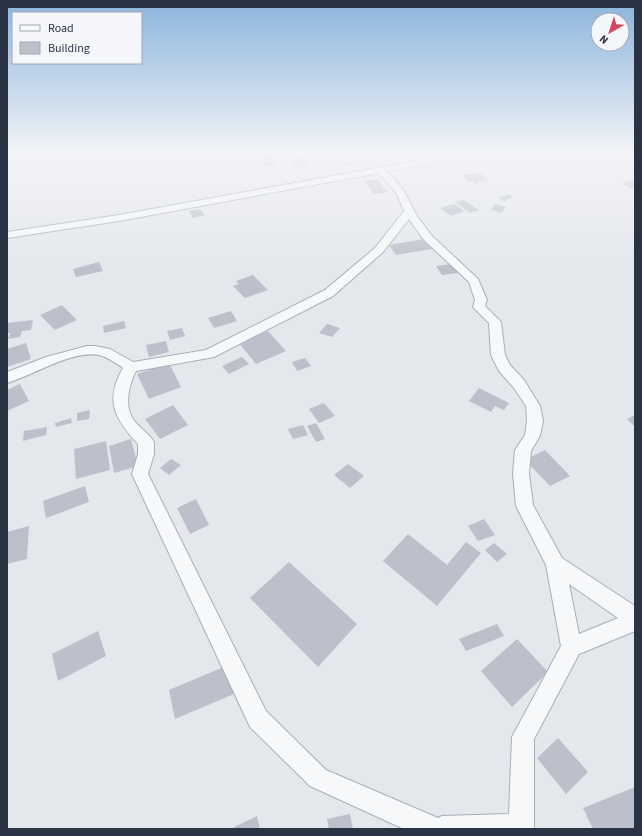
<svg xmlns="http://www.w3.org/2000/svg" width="642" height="836" viewBox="0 0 642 836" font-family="'Source Sans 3',sans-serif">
<rect width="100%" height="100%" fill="#e4e7ec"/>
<path fill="#bbc0ca" d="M 598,153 L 624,153 L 628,155 L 604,158 Z
M 277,154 L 278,166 L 264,166 L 263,155 Z
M 295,155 L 297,158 L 306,157 L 309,166 L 295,168 L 288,156 Z
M 351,160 L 355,165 L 346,166 L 342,161 Z
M 480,173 L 488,180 L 475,184 L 473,181 L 468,182 L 462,175 Z
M 377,179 L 388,192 L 374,194 L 364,181 Z
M 630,180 L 635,182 L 635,188 L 633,189 L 622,184 Z
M 508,194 L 513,197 L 504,201 L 498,198 Z
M 464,200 L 479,210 L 470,213 L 455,202 Z
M 454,204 L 465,211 L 451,216 L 440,208 Z
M 495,204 L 506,207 L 501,213 L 491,210 Z
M 200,209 L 205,215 L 193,218 L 189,211 Z
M 424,239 L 432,249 L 396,255 L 389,245 Z
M 99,262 L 103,271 L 76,277 L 73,269 Z
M 451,264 L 458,273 L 442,275 L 436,266 Z
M 253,275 L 268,290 L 245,298 L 233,286 L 239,284 L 236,281 Z
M 62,305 L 77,320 L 55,330 L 40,315 Z
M 231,311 L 237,321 L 214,328 L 208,318 Z
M 33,320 L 31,330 L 22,331 L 20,337 L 8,339 L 10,333 L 7,333 L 7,323 Z
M 124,321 L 126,328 L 104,333 L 103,326 Z
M 327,324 L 340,328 L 332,337 L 319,333 Z
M 182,328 L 185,336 L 170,340 L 167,331 Z
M 268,331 L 286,351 L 256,364 L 239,343 Z
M 166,341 L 169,352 L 149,357 L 146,345 Z
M 26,343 L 31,359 L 7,367 L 7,349 Z
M 242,357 L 249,364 L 229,374 L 222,366 Z
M 305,358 L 311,366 L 297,371 L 292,362 Z
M 169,363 L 181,387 L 149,399 L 137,374 Z
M 20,384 L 29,401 L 7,411 L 7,390 Z
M 479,388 L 509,403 L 504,410 L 495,406 L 491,412 L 469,401 Z
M 324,403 L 335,416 L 319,423 L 309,409 Z
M 173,405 L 188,425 L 160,439 L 145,419 Z
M 90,410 L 89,419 L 77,421 L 77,413 Z
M 635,415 L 635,427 L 627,419 Z
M 71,418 L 72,423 L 56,427 L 55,423 Z
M 316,423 L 325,439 L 316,442 L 307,426 Z
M 303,425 L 308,435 L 293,439 L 288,429 Z
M 47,427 L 46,435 L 23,441 L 24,431 Z
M 131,439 L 138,466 L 114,473 L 109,446 Z
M 106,441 L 110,470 L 76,479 L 74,449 Z
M 545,450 L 570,476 L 550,486 L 525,460 Z
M 171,459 L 181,465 L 169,475 L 160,468 Z
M 348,464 L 364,476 L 350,488 L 334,475 Z
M 85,486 L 89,502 L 46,518 L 43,501 Z
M 196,499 L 209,525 L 190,534 L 177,508 Z
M 484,519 L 495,535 L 478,541 L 468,526 Z
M 29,526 L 27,559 L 7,564 L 7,532 Z
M 408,534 L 447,565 L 466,542 L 481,553 L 437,606 L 383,561 Z
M 494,543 L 507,554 L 497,562 L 485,550 Z
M 289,562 L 357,624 L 318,667 L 250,598 Z
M 497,624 L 504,636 L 466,651 L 459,639 Z
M 98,631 L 106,656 L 58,681 L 52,654 Z
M 517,639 L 548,672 L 512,707 L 481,671 Z
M 226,666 L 234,694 L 175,719 L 169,690 Z
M 558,738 L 588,772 L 566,794 L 537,758 Z
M 635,787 L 635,829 L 593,829 L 583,808 Z
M 350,814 L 353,829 L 329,829 L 327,819 Z
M 257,816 L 260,829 L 235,829 L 234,827 Z"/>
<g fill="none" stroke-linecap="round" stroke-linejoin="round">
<g stroke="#a9aeb7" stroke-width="2">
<path id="street" d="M 459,153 L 477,153 L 473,156 L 387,171 L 404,191 L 417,216 L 432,236 L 478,279 L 487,300 L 485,306 L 501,322 L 505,355 L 510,365 L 524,380 L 540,406 L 543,421 L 540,436 L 531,451 L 529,474 L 533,505 L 562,558 L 635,606 L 635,631 L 579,654 L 534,739 L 534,829 L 404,829 L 310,786 L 250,727 L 132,474 L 138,454 L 138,444 C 115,419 104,401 123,368 C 116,363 108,357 99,355 C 72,350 32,376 7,383 L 7,372 L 10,371 L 46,357 L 87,346 L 95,346 L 110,349 L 133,362 L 206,350 L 325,290 L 375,248 L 404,211 L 397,194 L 379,173 L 119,221 L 7,238 L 7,232 L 119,215 ZM 409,219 L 424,240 L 469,282 L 475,300 L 473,307 L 489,323 L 491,355 L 499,371 L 514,388 L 526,406 L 527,421 L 525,435 L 515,450 L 513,474 L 516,506 L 546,565 L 561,646 L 512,737 L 509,814 L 442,816 L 438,818 L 326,770 L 266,711 L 148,474 L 154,454 L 154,442 C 149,433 139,428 133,419 C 124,406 129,384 136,371 L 214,357 L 333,296 L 383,252 ZM 569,584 L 618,618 L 579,634 Z
M 626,153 L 635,153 L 635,159 Z"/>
</g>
<use href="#street" fill="#f7f8fa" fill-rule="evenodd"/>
</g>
<linearGradient id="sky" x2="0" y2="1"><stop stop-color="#8bb4dd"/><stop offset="0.57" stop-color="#f3f4f6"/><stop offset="1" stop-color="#f3f4f6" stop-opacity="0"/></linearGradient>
<rect width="642" height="270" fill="url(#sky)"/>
<rect width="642" height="836" fill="none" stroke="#2b3445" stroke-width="16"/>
<rect x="12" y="12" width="130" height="52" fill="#f4f6f9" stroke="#a4a8b1"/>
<rect x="20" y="25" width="20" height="6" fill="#f7f8fa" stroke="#a4a8b1"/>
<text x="48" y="32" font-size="12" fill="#2b3445">Road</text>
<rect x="20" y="42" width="20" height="12" fill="#bbc0ca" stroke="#a4a8b1"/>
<text x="48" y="52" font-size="12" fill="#2b3445">Building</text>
<g transform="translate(610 32) rotate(219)"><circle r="19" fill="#f4f6f9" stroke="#a4a8b1"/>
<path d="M0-3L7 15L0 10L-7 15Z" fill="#d1495b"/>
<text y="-6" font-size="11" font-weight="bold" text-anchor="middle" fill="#2b3445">N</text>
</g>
</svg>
